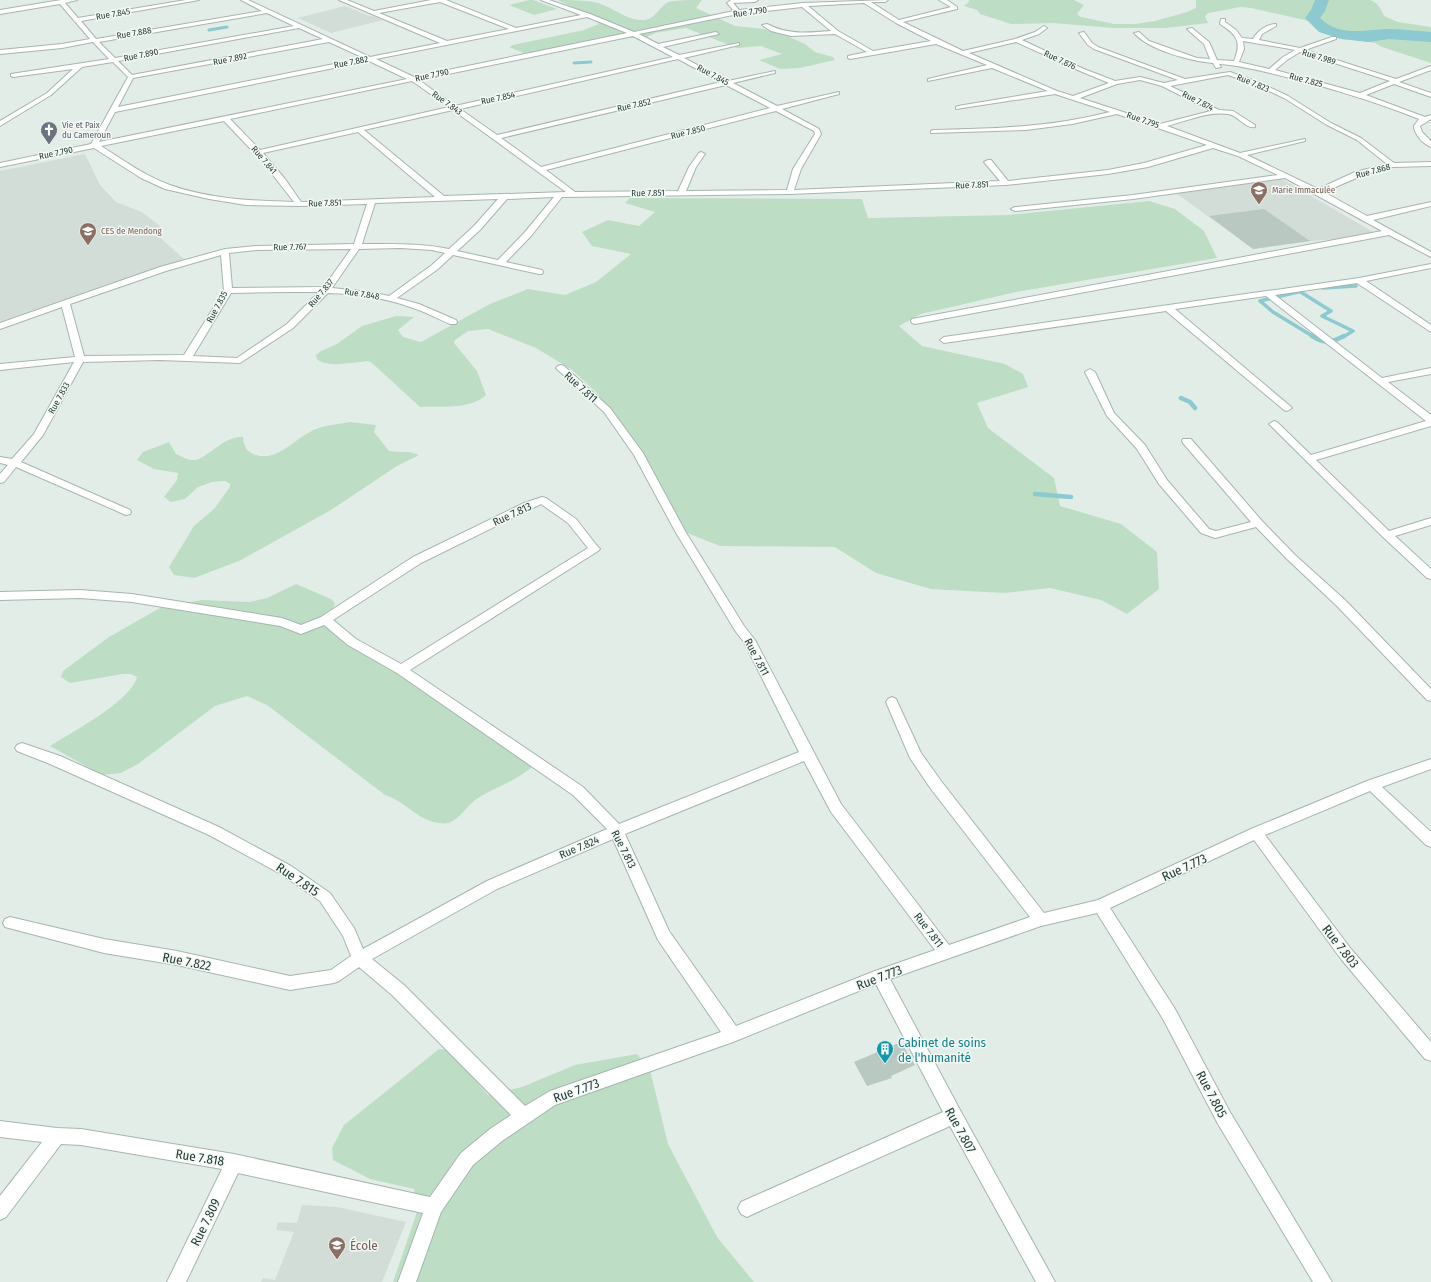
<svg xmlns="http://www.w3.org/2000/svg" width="1431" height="1282" viewBox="0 0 1431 1282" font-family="'Fira Sans Condensed',sans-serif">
<rect width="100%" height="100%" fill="#e3ede8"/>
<path fill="#d2ddd7" d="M 345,6 L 369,16 L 372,16 L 383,20 L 331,33 L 298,18 Z
M 85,154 L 100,185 L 116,202 L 142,212 L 160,226 L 156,234 L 184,259 L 81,297 L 0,323 L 0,171 Z
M 1280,178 L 1375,233 L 1347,238 L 1312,241 L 1253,249 L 1176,193 Z
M 302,1205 L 337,1207 L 406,1222 L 382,1282 L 261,1282 L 263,1278 L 275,1280 L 294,1232 L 276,1230 L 278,1222 L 297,1223 Z"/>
<path fill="#bddec4" d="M 529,0 L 533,0 L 557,9 L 534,15 L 509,5 Z
M 558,0 C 571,0 586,0 598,3 C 612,7 627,20 641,20 C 655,21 658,8 668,2 C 678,0 692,0 702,0 L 696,8 L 735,26 L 764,29 L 787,36 L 805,44 L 815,52 L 833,57 L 835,60 L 800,68 L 780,69 L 759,60 L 782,54 L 761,46 L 737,48 L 686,28 L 655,33 L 645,38 L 629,38 L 568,48 L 524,53 L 509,47 L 513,45 L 584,30 L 599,24 L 588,15 Z
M 968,0 L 1074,0 L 1084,5 L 1077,14 L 1081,17 L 1114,24 L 1135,24 L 1155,21 L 1187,12 L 1196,8 L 1196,0 L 1370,0 C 1377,2 1382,10 1384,16 L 1398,22 L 1431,27 L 1431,63 L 1382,47 L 1375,43 L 1328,35 L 1316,29 L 1315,24 L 1309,21 L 1251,8 L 1240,7 L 1209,13 L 1205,16 L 1208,23 L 1166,28 L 1114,28 L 1053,23 L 1011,24 L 980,14 L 977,10 L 964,6 L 970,1 Z
M 630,198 L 862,199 L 868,218 L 1009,215 L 1149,201 L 1175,209 L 1204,231 L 1217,258 L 1016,292 L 921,314 L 899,326 L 922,346 L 1005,364 L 1023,374 L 1028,387 L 977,403 L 988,428 L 1054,478 L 1060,506 L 1121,524 L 1157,552 L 1159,589 L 1127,614 L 1101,600 L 1050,588 L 1004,593 L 931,589 L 876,573 L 835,547 L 720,546 L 682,531 L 649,466 L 596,392 L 572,370 L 536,348 L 488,329 L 468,331 L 455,340 L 454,343 L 477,371 L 486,395 C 470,410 440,406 420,407 L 372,363 L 368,361 C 357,362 315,370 316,355 L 321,351 L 337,344 L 362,326 L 396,316 L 414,317 L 398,330 L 403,337 L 421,342 L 490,304 L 528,289 L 565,295 L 596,282 L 631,254 L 592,246 L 582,232 L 608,220 L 639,226 L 655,212 L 625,203 Z
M 350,422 L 376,425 L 374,432 L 389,451 C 402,453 407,450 419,455 L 397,466 L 331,510 L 239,561 L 194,578 L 174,575 L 169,567 L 194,526 L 214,509 L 230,487 L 230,484 L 225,481 L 212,482 L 198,487 L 185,499 L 171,502 L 164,497 L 177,480 L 178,473 L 154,469 L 137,460 L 143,452 L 169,442 L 176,454 C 181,456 187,460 191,460 C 206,462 221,436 243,437 C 244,447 246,452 256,455 C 279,462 297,436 316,429 C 326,425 339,424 350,422 Z
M 296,584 L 331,599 L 335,603 L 331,613 L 350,641 L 534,765 C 515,783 493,787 474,801 C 465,808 459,820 448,823 C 444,824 437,823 433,822 C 415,817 403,800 385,795 L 267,705 L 247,696 L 215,706 L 138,764 L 121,773 L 102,775 L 50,746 C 71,733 131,701 137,677 L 131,674 L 123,674 L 70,683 L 61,677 L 63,671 L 109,637 L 160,608 L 202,600 L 249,602 L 267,598 Z
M 439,1049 L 449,1050 L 488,1095 L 522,1087 L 575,1065 L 637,1054 L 650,1070 L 668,1144 L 717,1237 L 754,1282 L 393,1282 L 417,1212 L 414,1189 L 370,1179 L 333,1160 L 332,1148 L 344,1125 Z"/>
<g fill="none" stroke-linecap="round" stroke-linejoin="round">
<path stroke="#8cc9d1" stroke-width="3" d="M 209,30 L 227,27
M 574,63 L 591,62"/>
<path stroke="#8cc9d1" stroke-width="3.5" d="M 1323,288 L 1356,286
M 1299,291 L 1331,311 L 1322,316 L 1353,331 L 1343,337
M 1260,301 L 1273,312 L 1314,337
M 1260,301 L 1302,291"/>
<path stroke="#8cc9d1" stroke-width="4.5" d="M 1312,336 C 1325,344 1330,343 1344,336
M 1181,398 L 1190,402 L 1195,408
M 1035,494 L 1071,497"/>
<path fill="#8cc9d1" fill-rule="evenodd" d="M 1315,0 L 1329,0 L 1325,11 L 1320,18 C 1339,37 1364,30 1387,29 C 1402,29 1417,31 1431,32 L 1431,42 L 1389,39 L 1368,42 L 1341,39 L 1319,32 L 1305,18 L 1311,10 Z"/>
</g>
<path fill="#b9c8c1" d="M 1264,209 L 1310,241 L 1253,249 L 1209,216 Z
M 901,1042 L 915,1065 L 891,1076 L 892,1078 L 867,1086 L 854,1062 Z"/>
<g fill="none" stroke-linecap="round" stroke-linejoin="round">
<g stroke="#a6b5af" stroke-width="2">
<path id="minor" d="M 61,0 L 77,0 L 65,3 L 78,18 L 186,0 L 199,0 L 81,21 L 96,39 L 262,11 L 241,0 L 248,0 L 370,57 L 440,43 L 339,0 L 347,0 L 374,11 L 431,0 L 446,0 L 516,28 L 581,15 L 541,0 L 549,0 L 590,14 L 634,32 L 734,11 L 727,3 L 731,0 L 758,0 L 755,2 L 733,3 L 739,10 L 803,3 L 888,0 L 885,2 L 871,2 L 899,20 L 951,7 L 939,0 L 947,0 L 957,7 L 957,9 L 903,22 L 963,51 L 1015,39 L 1035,32 L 1044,26 L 1047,28 L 1039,34 L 1022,40 L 1084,69 L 1115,81 L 1140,77 L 1164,83 L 1178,80 L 1094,49 L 1088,45 L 1079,33 L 1084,32 L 1092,43 L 1098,47 L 1185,79 L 1230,72 L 1258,82 L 1288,96 L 1331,123 L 1361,138 L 1394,163 L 1431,162 L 1431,166 L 1392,167 L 1361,176 L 1324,192 L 1367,216 L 1431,202 L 1431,206 L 1373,220 L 1431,252 L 1431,257 L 1389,235 L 915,324 L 912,323 L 911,321 L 912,319 L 1382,231 L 1285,178 L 1133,199 L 1015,211 L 1011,209 L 1015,207 L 1133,195 L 1278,175 L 1238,156 L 1213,148 L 1148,167 L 1108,174 L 1006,185 L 790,194 L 562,197 L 531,236 L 506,262 L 542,270 L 543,272 L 542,274 L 539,274 L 453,255 L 438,269 L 397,298 L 419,304 L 456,320 L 457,322 L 456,324 L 450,324 C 438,319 426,312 413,308 C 386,298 357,294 328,293 L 293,328 L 240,363 L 160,360 L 83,362 L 43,435 L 21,462 L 130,510 L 131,512 L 130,514 L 126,515 L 16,467 L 4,482 L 0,483 L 0,474 L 8,465 L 0,463 L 0,457 L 12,459 L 34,434 L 74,362 L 0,370 L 0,364 L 75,357 L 62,307 L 0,329 L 0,323 L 160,267 L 225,249 L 257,246 L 354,244 L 367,204 L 299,206 L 246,205 L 209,199 L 165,189 L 141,178 L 94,148 L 0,167 L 0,163 L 91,144 L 128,77 L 113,62 L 82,67 L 51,95 L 0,126 L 0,121 L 47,93 L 73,69 L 13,77 L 11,76 L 11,74 L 109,59 L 93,42 L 62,48 L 0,54 L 0,50 L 62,44 L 90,39 L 60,4 L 0,14 L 0,10 ZM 440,2 L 509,29 L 447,41 L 379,13 ZM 864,3 L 896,23 L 931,41 L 873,51 L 838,31 L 808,6 ZM 802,7 L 831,31 C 808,33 788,35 767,24 L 762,25 L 771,31 L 791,36 L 835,34 L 867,52 L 848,56 L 848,58 L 850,59 L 936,44 L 987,65 L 928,79 L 928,81 L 992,68 L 1048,91 L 958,106 L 956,107 L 956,109 L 1055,94 L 1110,112 C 1052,127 993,129 933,130 L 931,131 L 931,133 L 1026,130 L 1072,124 L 1117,114 L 1207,145 L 1144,163 L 1108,170 L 1008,181 L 991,160 L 988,160 L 984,162 L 1000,181 L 794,190 L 801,169 L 821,134 L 819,129 L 782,109 L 839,94 L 839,92 L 777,106 L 733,83 L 775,73 L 775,71 L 728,81 L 684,58 L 739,45 L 739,43 L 679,55 L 663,47 L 719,34 L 716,32 L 658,44 L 639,34 L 738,14 ZM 267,13 L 294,26 L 115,58 L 99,42 ZM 587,17 L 627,33 L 414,77 L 376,59 ZM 299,28 L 323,39 L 132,75 L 118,61 ZM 633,36 L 673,57 L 455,106 L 419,80 ZM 329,42 L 364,58 L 118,107 L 133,78 ZM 1016,42 L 1080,71 L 1109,83 L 1073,96 L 1057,91 L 969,53 ZM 678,59 L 721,82 L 497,135 L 460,109 ZM 369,61 L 407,79 L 99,142 L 115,112 ZM 1228,75 L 1254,84 L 1284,98 L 1327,125 L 1357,140 L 1387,164 L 1355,172 L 1318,189 L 1247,155 L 1305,141 L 1305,139 L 1240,153 L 1167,126 C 1186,121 1208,111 1228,114 C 1238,115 1245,129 1255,127 L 1255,125 L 1233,111 L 1219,110 L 1170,86 ZM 1140,80 L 1162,86 L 1211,111 L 1160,124 L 1080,98 L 1117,84 ZM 412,81 L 449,107 L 260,150 L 230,119 ZM 726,85 L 770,108 L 541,167 L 501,138 ZM 453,110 L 566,192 L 444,196 L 364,130 ZM 776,111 L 814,131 L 815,134 L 793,169 L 787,190 L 686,191 L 696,167 L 705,154 L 701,152 L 699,153 L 689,167 L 678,191 L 575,192 L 546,170 ZM 224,121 L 262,161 L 294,202 C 253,201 209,199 170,185 C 145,176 123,160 101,146 ZM 358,132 L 435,197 L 301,202 L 285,179 L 263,153 ZM 554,197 L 525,232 L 498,260 L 457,251 L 480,230 L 507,199 ZM 498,199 L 474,226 L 449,249 C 420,243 391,244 362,244 L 375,203 ZM 401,248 L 432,250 L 445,253 L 432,265 L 389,296 L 370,292 L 332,288 L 359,249 ZM 351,249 L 324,287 L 232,288 L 229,253 L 257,250 ZM 221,255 L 224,291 L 184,355 L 84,356 L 70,304 L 166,271 ZM 289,292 L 319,292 L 287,324 L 237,358 L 193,356 L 231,293 Z
M 1221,19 L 1225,19 L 1225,22 L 1236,30 L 1242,38 L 1253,39 C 1257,31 1267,24 1276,24 L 1276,26 L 1262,34 L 1259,40 L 1300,48 L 1332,37 L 1336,37 L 1336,39 L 1305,50 L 1396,79 L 1431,66 L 1431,70 L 1399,82 L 1431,93 L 1431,97 L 1394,84 L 1366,95 L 1425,117 L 1431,115 L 1431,119 L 1420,126 L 1422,132 L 1431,141 L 1431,147 C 1423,144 1414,134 1414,126 L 1419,119 C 1371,100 1321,85 1270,73 C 1253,69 1237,65 1219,64 L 1221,67 L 1216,68 L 1213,63 C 1190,61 1149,50 1134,33 L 1139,32 L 1149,41 L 1197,58 L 1210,59 L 1204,44 L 1187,29 L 1192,28 L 1209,42 L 1217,60 L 1234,61 C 1242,41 1237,35 1220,24 ZM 1243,41 L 1290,49 L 1295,50 L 1283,57 L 1269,69 L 1239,62 L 1244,49 ZM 1300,52 L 1390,81 L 1360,93 L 1275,70 L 1287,60 Z
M 1431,264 L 1431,268 L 1366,281 L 1431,325 L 1431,332 L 1357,283 L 1275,295 L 1382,378 L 1431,368 L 1431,374 L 1388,382 L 1431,415 L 1431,426 L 1316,460 L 1389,531 L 1431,518 L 1431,525 L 1395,536 L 1431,569 L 1431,579 L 1427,578 L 1383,537 L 1269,424 L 1274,421 L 1277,422 L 1311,455 L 1426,421 L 1266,296 L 1175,309 L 1290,406 L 1292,408 L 1287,411 L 1284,410 L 1166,311 L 944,343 L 940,340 L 944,337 L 1359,278 Z
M 561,365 L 564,366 L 610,408 L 643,453 L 685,531 L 744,626 L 755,640 L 841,804 L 949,945 L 1030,917 L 931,789 L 910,758 L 886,702 L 888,699 L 892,697 L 896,699 L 921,753 L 941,781 L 1044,913 L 1098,900 L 1251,829 L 1367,781 L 1431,759 L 1431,769 L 1382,787 L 1431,832 L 1431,847 L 1426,845 L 1370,791 L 1265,835 L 1351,949 L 1431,1042 L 1431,1061 L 1425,1059 L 1341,959 L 1254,840 L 1110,908 L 1175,1009 L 1230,1112 L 1332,1282 L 1313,1282 L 1218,1124 L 1163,1019 L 1097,913 L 1041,926 L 890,979 L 960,1110 L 1055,1282 L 1036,1282 L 950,1126 L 753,1214 L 747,1217 L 741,1214 L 738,1208 L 741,1202 L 943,1112 L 876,984 L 733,1042 L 555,1105 L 502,1141 L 473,1165 L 441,1212 L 416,1282 L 398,1282 L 423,1213 L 238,1173 L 186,1282 L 167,1282 L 222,1169 L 81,1145 L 61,1144 L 6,1217 L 0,1220 L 0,1196 L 42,1142 L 0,1137 L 0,1121 L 57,1128 L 81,1129 L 234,1154 L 430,1197 L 461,1153 L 490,1129 L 511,1115 L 392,995 L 359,967 L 339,981 L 334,983 L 290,990 L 177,965 L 104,953 L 5,927 L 3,923 L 5,919 L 10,917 L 104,939 L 177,951 L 290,976 L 331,970 L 351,956 L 343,936 L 320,901 L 281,874 L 209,835 L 50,764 L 17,751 L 15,748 L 17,745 L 22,743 L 60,756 L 219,827 L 291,866 L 330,893 L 354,928 L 363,949 L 487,881 L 607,829 L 573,795 L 397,673 L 348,645 L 324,625 L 301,634 L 280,626 L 132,602 L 80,598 L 0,600 L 0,592 L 80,590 L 132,594 L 282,618 L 301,625 L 321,617 L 413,557 L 524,503 L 542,497 L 546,498 L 576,519 L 598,547 L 600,549 L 598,551 L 410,670 L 583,787 L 619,824 L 799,752 L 744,642 L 736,632 L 675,531 L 634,455 L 604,412 L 558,370 L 556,368 L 558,366 ZM 541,504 L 568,523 L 588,548 L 401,664 L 356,639 L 333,620 L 421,563 ZM 804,761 L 831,812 L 935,950 L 875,971 L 736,1026 L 669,931 L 625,834 ZM 613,839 L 658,940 L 721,1032 L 550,1091 L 525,1106 L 404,985 L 372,959 L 497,889 Z
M 1090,369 L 1095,372 L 1114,413 L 1145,445 L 1167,480 L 1209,529 L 1216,531 L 1251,522 L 1183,443 L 1182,441 L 1183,439 L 1191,439 L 1262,521 L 1295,555 L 1345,600 L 1431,689 L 1431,701 L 1427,700 L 1337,606 L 1287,559 L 1256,527 L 1215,538 L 1201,533 L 1159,484 L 1137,449 L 1107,416 L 1085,372 Z"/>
</g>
<use href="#minor" fill="#fff" fill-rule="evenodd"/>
</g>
<defs>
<g id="church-pin" transform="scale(0.9)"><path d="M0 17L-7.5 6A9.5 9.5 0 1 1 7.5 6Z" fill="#6b7280" stroke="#f4f9f6"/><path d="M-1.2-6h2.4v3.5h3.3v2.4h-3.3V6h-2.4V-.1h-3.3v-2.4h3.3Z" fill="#fff"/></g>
<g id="school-pin" transform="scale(0.9)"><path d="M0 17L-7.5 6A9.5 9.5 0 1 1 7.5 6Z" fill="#8d6e63" stroke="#f4f9f6"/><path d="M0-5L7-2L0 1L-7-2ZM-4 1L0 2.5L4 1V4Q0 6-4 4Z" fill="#fff"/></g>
<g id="building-pin" transform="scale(0.9)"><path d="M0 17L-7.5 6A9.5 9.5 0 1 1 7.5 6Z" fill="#0f9aa8" stroke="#f4f9f6"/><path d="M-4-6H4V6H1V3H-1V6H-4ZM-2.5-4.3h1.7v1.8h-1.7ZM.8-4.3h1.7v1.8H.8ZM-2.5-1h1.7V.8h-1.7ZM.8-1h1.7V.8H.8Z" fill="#fff"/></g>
</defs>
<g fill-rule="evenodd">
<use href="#church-pin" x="49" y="130"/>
<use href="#school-pin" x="1259" y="190"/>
<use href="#school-pin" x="88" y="231"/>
<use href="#building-pin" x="885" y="1049"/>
<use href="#school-pin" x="337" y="1245"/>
</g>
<g text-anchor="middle" stroke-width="3" stroke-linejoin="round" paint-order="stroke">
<g font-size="9" fill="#233e36" stroke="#f4f9f6">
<text transform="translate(750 12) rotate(-8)" y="3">Rue 7.790</text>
<text transform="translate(113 14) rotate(-10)" y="3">Rue 7.845</text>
<text transform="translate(134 33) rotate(-10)" y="3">Rue 7.888</text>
<text transform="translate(141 55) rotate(-12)" y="3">Rue 7.890</text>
<text transform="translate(1319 57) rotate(17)" y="3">Rue 7.989</text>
<text transform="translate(230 59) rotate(-11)" y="3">Rue 7.892</text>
<text transform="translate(1060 60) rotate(25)" y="3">Rue 7.876</text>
<text transform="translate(351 62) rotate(-11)" y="3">Rue 7.882</text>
<text transform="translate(432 75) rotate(-12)" y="3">Rue 7.790</text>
<text transform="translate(713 75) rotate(28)" y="3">Rue 7.845</text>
<text transform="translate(1306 80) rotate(15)" y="3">Rue 7.825</text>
<text transform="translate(1253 83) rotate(22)" y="3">Rue 7.823</text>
<text transform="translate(498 98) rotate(-12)" y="3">Rue 7.854</text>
<text transform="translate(1198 101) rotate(27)" y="3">Rue 7.874</text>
<text transform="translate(447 103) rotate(35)" y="3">Rue 7.843</text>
<text transform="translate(634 105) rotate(-13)" y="3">Rue 7.852</text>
<text transform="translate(1143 120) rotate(19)" y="3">Rue 7.795</text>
<text transform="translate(688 132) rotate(-14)" y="3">Rue 7.850</text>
<text transform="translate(56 153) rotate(-12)" y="3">Rue 7.790</text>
<text transform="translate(264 160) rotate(49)" y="3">Rue 7.841</text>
<text transform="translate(1373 171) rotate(-15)" y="3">Rue 7.868</text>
<text transform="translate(972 185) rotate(-3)" y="3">Rue 7.851</text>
<text transform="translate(648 193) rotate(-1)" y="3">Rue 7.851</text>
<text transform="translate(325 203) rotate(-2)" y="3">Rue 7.851</text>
<text transform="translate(290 247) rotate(-1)" y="3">Rue 7.767</text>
<text transform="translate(321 293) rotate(-50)" y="3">Rue 7.837</text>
<text transform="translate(362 294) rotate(9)" y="3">Rue 7.848</text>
<text transform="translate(217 307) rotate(-62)" y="3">Rue 7.835</text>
<text transform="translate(59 398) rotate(-61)" y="3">Rue 7.833</text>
</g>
<g font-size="9" fill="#5b616d" stroke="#f4f9f6" text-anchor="start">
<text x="62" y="128">Vie et Paix<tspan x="62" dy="10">du Cameroun</tspan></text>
</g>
<g font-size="9" fill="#785e54" stroke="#f4f9f6" text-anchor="start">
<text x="1272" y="193">Marie Immaculée</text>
<text x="101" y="234">CES de Mendong</text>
</g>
<g font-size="11" fill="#233e36" stroke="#f4f9f6">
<text transform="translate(581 387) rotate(42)" y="4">Rue 7.811</text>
<text transform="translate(512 514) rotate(-25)" y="4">Rue 7.813</text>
<text transform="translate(757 657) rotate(62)" y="4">Rue 7.811</text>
<text transform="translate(579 847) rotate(-23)" y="4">Rue 7.824</text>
<text transform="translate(624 849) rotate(63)" y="4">Rue 7.813</text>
<text transform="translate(929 930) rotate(52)" y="4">Rue 7.811</text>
</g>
<g font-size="13" fill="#233e36" stroke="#f4f9f6">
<text transform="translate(1184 867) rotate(-25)" y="5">Rue 7.773</text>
<text transform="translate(298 879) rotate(34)" y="5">Rue 7.815</text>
<text transform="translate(1341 946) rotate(52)" y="5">Rue 7.803</text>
<text transform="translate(187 961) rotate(11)" y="5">Rue 7.822</text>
<text transform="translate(879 977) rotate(-21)" y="5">Rue 7.773</text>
<text transform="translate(576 1090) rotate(-20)" y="5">Rue 7.773</text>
<text transform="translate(1212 1094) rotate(62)" y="5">Rue 7.805</text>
<text transform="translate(961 1130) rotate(61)" y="5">Rue 7.807</text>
<text transform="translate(200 1157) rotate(9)" y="5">Rue 7.818</text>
<text transform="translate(205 1222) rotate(-64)" y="5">Rue 7.809</text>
</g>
<g font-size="13" fill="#0d838f" stroke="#f4f9f6" text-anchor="start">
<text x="898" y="1047">Cabinet de soins<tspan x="898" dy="15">de l'humanité</tspan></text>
</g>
<g font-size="13" fill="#785e54" stroke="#f4f9f6" text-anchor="start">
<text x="350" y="1250">École</text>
</g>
</g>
</svg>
